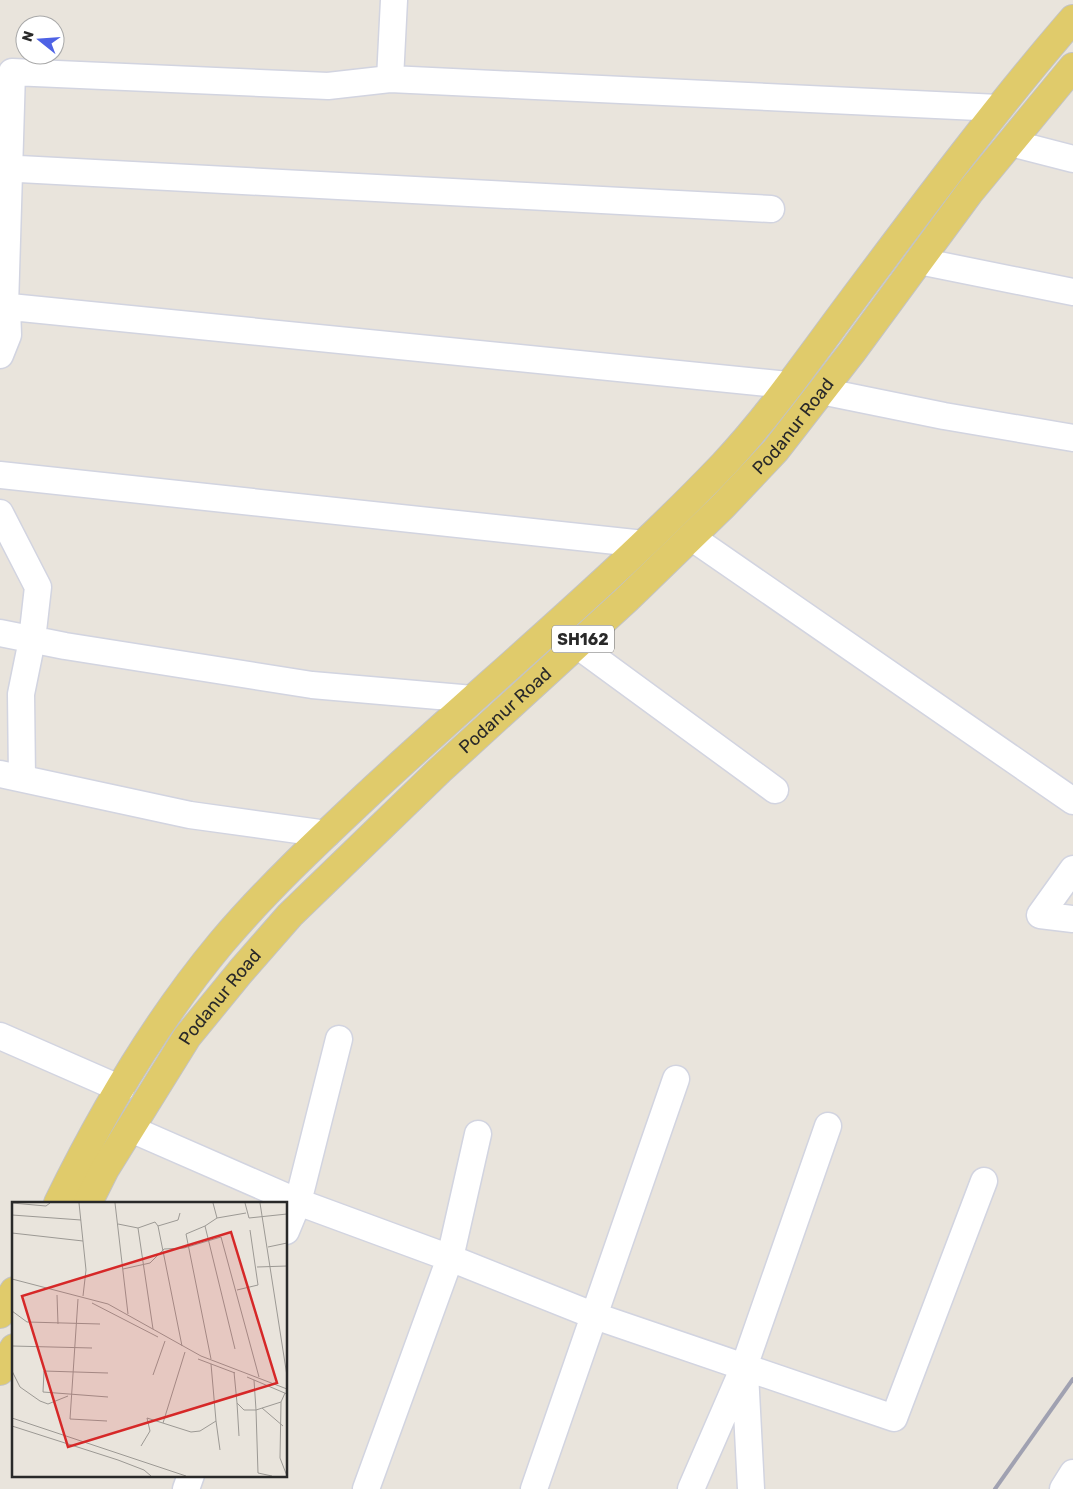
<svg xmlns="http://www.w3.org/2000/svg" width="1073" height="1489" viewBox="0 0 1073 1489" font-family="Rubik,sans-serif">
<rect width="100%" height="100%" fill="#e9e4dc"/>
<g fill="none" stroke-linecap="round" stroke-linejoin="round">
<g stroke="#d2d4e0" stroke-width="29">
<path id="minor" d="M 390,79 L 394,0
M 1011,143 L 1073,159
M 0,168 L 771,209
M 919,261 L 1073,292
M 0,306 L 788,385
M 0,355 L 8,335 L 7,307 L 5,307 L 12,72 L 328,86 L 390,79 L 999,108
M 821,391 L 944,416 L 1073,438
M 0,475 L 644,544
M 0,513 L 38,587 L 32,640 L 21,694 L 22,778
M 691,537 L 1073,801
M 0,633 L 65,646 L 312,685 L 473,699
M 577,645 L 775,790
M 0,774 L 190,815 L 327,834
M 1073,869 L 1040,915 L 1073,919
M 0,1036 L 121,1089
M 131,1129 L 298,1202 L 450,1258 L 595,1316 L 894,1418 L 984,1181
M 286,1231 L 298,1202 L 339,1039
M 745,1373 L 751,1489
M 186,1489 L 191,1475
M 366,1489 L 450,1258 L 478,1134
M 534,1489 L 676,1079
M 691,1489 L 744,1367 L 828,1126
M 1063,1489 L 1073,1473"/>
</g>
<g stroke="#c3c3c3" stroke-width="30">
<g id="primary">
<path d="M 58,1203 C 102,1113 157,1020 221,943 C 265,891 315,844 365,797 C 484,686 610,583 723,465 C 771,414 812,354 854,298 C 925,203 996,108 1073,19"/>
<path id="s1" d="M 88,1203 L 105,1169 L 187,1037 L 241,971 L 290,915 L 440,770 L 626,600 L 723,506 L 775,451 L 852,352 L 969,193 L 1073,67"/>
<path d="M 0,1314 L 14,1291"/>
<path d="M 0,1371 L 14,1348"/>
</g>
</g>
<use href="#minor" stroke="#fff" stroke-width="26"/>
<use href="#primary" stroke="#e0cb6b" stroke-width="28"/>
<path stroke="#a0a1b1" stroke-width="4" d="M 995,1489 L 1073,1379"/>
</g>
<g text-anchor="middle" stroke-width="4" stroke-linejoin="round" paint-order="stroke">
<rect fill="#fff" stroke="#696969" stroke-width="1" x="552" y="625.5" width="62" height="27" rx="4"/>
<g font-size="16" font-weight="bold" fill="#292929">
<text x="583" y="645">SH162</text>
</g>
<g font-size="18" fill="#292929" stroke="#fff">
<text dy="6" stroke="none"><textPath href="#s1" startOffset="1055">Podanur Road</textPath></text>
<text dy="6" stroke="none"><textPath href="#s1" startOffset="650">Podanur Road</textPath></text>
<text dy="6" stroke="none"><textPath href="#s1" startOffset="245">Podanur Road</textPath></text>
</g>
</g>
<g transform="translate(12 1202)">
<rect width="275" height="275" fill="#e9e4dc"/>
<path fill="none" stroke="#9c9994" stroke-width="1" d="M 0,1 L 34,4 L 38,1M 67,1 L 74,68 L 71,94M 103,1 L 116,112M 201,1 L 205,16M 233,1 L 237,16 L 275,12M 248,1 L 275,174M 0,13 L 69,18M 106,22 L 126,26 L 143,20 L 146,24 L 170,144M 146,24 L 166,18 L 168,11M 193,24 L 205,16 L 234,11M 126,26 L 141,127M 0,31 L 71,39M 256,45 L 275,41M 245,65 L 275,64M 111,67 L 138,61 L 152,47 L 172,46 L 209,35 L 247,175M 0,77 L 96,102 L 189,154 L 275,187M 225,88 L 246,83 L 238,28M 45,93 L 46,122M 66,97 L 58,217 L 95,219M 80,101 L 146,135M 0,109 L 15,120 L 88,122M 0,144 L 80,146M 186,157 L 223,171M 199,157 L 174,32 L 193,24 L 223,147M 0,169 L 8,185 L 28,199 L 36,202 L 56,194M 222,170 L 225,201 L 232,208 L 244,208 L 242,178M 96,171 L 32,169 L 31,190 L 96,195M 141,173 L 153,139M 235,175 L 275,192M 273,191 L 269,200 L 268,256 L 275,274M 225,201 L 227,234M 250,206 L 271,224M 0,216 L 174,274M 204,219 L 208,248M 151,221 L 173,150M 0,224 L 106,258 L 132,268 L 139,274M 129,244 L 138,229 L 135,216 L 179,230 L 188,229 L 204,219 L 199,162M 260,274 L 246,271 L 244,208 L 269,200"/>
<path fill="#d62828" fill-opacity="0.15" stroke="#d62828" stroke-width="2.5" d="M 219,30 L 265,181 L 56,245 L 10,94 Z"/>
<rect width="275" height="275" fill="none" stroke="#292929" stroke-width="2.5"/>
</g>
<g transform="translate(40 40) rotate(287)"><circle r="24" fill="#ffffff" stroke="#a9a9a9"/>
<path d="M0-4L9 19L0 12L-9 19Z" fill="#4e62e5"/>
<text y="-8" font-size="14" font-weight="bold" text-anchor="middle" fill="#292929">N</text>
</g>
</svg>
